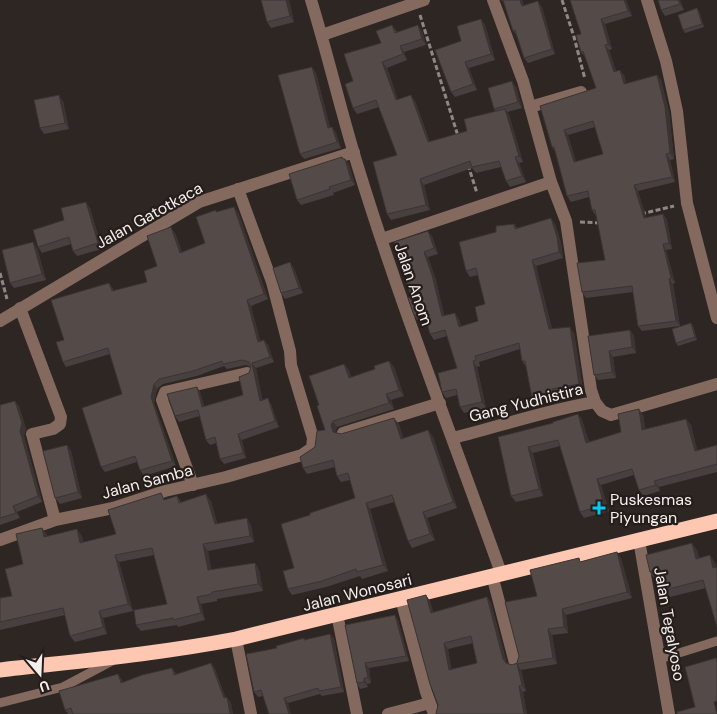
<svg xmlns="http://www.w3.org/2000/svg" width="717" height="714" viewBox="0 0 717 714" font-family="'DM Sans',sans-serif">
<rect width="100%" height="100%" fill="#2e2623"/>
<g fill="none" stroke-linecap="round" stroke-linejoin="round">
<path stroke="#8e8885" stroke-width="3" stroke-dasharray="5 2.5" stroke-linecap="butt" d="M 562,0 L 574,37 L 585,79
M 420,15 L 458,136
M 468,165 L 477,193
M 641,214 L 674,206
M 580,222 L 601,223
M 0,273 L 7,299"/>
<path stroke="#84695f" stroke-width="9" d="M 660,659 L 717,641
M 0,703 L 63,687 L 112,661"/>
<path stroke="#84695f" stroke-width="12" d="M 311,0 C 328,55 341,112 358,167 C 400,304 453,438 501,573
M 493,0 L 523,81 L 551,182 L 566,221 L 591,390 L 595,402
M 647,0 L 666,61 L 677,111 L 687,203 L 717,318
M 322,35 L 424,0
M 530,107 L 581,92
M 382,239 L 551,182
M 20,308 L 61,417 L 60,424 L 53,429 L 32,434 L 55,520
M 0,321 L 199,202 L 354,152
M 343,433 L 440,403
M 453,438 C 501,426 547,410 595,402 L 602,411 L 611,415 L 717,384
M 193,485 L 162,400 L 165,392 L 247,373
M 0,540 L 55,520 L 113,508 L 165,491 L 226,477 L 302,455 L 312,448 L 313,438 L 291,365 L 290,351 L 272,282 L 238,189
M 639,540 L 669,714
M 492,575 L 515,663
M 401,599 L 426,692 L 434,714
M 337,614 L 357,714
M 236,639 L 251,714
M 388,714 L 430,703"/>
<path stroke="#fdc7b2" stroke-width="15" d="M 0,670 C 79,661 158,654 236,639 L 717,521"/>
</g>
<path fill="#48403e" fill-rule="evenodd" d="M 261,0 L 289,0 L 294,22 L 271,28 L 267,22 Z
M 501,0 L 522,0 L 524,6 L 542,7 L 555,54 L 528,63 L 524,58 L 517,36 L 513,31 L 503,1 L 502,1 Z
M 626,0 L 632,16 L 605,24 L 612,49 L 609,50 L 616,71 L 624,75 L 626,83 L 661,80 L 669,112 L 674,159 L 670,160 L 675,182 L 638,191 L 646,218 L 663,214 L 667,220 L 672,249 L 666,250 L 675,283 L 673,284 L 680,326 L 642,331 L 638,326 L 633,292 L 586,298 L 582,292 L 605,260 L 596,216 L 592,210 L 589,197 L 571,202 L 567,196 L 556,153 L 552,147 L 540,106 L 596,88 L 585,57 L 581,52 L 581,34 ZM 595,127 L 603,154 L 576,162 L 568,135 Z
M 680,0 L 684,10 L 665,16 L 661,10 Z
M 699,11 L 704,27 L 685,33 L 683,30 Z
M 481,19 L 485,25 L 495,60 L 469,68 L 477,90 L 455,97 L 451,92 L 461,41 Z
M 392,25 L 397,32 L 422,31 L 426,45 L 404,52 L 407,60 L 387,68 L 398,100 L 415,101 L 430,142 L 467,131 L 495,111 L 494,109 L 512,81 L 516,87 L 522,108 L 507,112 L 509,115 L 523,162 L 519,163 L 526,182 L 510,187 L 506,181 L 501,167 L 476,173 L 472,168 L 424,185 L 430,210 L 391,220 L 387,214 L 397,155 L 379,107 L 357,114 L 353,108 L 353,81 L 381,43 Z
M 312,67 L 316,73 L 330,128 L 332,127 L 336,133 L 341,148 L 304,159 L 300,154 Z
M 63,101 L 69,129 L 44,134 L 40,128 Z
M 342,157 L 343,159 L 345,159 L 349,164 L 355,185 L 333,193 L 334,195 L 301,205 L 297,200 Z
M 90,208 L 102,249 L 77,256 L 73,251 L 71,244 L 42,253 L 38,247 L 64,220 Z
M 217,212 L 238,212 L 268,299 L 251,306 L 260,341 L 264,340 L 268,345 L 274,362 L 256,368 L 262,400 L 271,404 L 279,427 L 242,440 L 246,458 L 224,464 L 220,459 L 216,443 L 210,445 L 206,440 L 200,416 L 179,422 L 175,416 L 197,387 L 200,392 L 204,406 L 243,395 L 251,367 L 246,365 L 227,369 L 224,366 L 197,376 L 163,384 L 157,389 L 154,403 L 176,466 L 144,476 L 140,470 L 137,462 L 105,472 L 101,467 L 122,394 L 110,354 L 66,367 L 63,362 L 64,340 L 109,283 L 114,291 L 147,282 L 157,266 L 175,233 L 182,252 L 205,243 Z
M 514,224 L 517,228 L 555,224 L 561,243 L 563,258 L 536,266 L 552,329 L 574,333 L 583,390 L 556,395 L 557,400 L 536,404 L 532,398 L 526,367 L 522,361 L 520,349 L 479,362 L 480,366 L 477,367 L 486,408 L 464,413 L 460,407 L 457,395 L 446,398 L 442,392 L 457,368 L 447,336 L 434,340 L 430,334 L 426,319 L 418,321 L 414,315 L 411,297 L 394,242 L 432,236 L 438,254 L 428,257 L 436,280 L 444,316 L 459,319 L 461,326 L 478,321 L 485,304 L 478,275 L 470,277 L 466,271 L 496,232 Z
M 37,248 L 46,280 L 14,288 L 10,283 Z
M 294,268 L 303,293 L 285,299 L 281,293 Z
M 691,323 L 693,326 L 697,340 L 678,346 L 676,343 Z
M 630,330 L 634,336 L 636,353 L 613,357 L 616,378 L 598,380 L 594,375 L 588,336 Z
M 389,361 L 394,367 L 404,396 L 391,400 L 394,409 L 337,427 L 335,432 L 335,433 L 341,434 L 399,424 L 403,439 L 428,430 L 433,437 L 457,508 L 427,518 L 435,540 L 412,548 L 408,541 L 394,502 L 370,509 L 388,571 L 362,579 L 360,576 L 326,587 L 292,595 L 288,589 L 310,515 L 355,498 L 350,480 L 341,482 L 337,476 L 335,467 L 307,474 L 303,468 L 325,430 L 319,405 L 344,364 L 349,370 L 351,377 L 375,369 Z
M 0,405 L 19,406 L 26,429 L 24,436 L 42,502 L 17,512 L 20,518 L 0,525 Z
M 578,414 L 582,420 L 589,442 L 621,432 L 643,415 L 645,429 L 686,419 L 691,425 L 697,450 L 717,445 L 717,472 L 659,487 L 660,491 L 643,496 L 639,490 L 634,475 L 601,485 L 609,511 L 584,518 L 580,512 L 560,446 L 533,453 L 543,496 L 516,502 L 511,496 L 498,437 L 553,423 Z
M 67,445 L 71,451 L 82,498 L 60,504 L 55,498 Z
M 177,496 L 181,502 L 211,501 L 217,523 L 251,525 L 254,542 L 208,551 L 211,570 L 255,563 L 259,570 L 263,591 L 217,599 L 217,601 L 201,604 L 205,620 L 178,627 L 177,625 L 141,631 L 136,625 L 167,604 L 154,555 L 119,562 L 133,611 L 103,618 L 107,634 L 75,642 L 70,636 L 65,615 L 0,630 L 0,598 L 12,596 L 23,564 L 47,534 L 47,536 L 82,536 L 83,543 L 116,534 L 166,499 Z
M 697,550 L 699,558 L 710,555 L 715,563 L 716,567 L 706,588 L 670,597 L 665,590 L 662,577 L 655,579 L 650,572 Z
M 621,558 L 632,598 L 566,615 L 568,633 L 552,635 L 557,664 L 521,670 L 526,691 L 523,692 L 527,714 L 436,714 L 438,705 L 430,601 L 433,612 L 487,597 L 491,603 L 507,664 L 512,665 L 517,663 L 537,596 L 581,562 ZM 473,643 L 477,663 L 451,669 L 448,649 Z
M 398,620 L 409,661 L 369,668 L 371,683 L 367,684 L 368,687 L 360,689 L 357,683 L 345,625 Z
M 330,634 L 334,639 L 344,692 L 322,696 L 320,694 L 288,703 L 263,696 L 258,697 L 254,692 L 277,648 L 304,638 L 305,640 Z
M 211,663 L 215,669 L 225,697 L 231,703 L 233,714 L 68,714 L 65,710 L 118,674 L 123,682 L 172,668 L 176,674 Z"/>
<path fill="#3b3432" d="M 286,0 L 289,0 L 294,22 L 290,16 Z
M 520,0 L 522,0 L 526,12 L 522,6 Z
M 624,0 L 626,0 L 632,16 L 628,11 Z
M 678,0 L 680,0 L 684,10 L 680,4 Z
M 538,1 L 542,7 L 555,54 L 552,49 Z
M 697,8 L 699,11 L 704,27 L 702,24 Z
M 481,19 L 485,25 L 495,60 L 491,54 Z
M 601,19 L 605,24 L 612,49 L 608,44 Z
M 418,25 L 422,31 L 426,45 L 422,39 Z
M 605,45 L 609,50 L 618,77 L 614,72 Z
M 400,46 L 404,52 L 407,60 L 403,54 Z
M 382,62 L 387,68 L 400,106 L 396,100 Z
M 465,62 L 469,68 L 477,90 L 473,84 Z
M 312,67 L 316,73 L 332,134 L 328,128 Z
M 620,70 L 624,75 L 628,89 L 624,84 Z
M 657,75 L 661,80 L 669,112 L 674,159 L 670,153 Z
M 512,81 L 516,87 L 522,108 L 518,102 Z
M 59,95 L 63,101 L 69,129 L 65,123 Z
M 411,95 L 415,101 L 432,148 L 428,142 Z
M 505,109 L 509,115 L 523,162 L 519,156 Z
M 332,127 L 336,133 L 341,148 L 337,142 Z
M 564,130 L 568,135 L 578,168 L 574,162 Z
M 666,154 L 670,160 L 675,182 L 672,177 Z
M 342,157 L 346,163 L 345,159 L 349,164 L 355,185 L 351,180 Z
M 515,157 L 519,163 L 526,182 L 522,176 Z
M 420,179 L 424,185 L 430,210 L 426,205 Z
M 634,185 L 638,191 L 648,223 L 644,218 Z
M 86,202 L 90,208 L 102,249 L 98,243 Z
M 234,207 L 238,212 L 268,299 L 264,294 Z
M 663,214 L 667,220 L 672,249 L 669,243 Z
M 551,218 L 555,224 L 561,243 L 563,258 L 559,252 Z
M 171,227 L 175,233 L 184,258 L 180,253 Z
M 428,231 L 432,236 L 438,254 L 434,248 Z
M 33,242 L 37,248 L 46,280 L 42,274 Z
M 663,244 L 666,250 L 675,283 L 671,278 Z
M 424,252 L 428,257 L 436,280 L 446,322 L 442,316 Z
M 532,260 L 536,266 L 553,335 L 549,329 Z
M 290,262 L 294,268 L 303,293 L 299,288 Z
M 669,279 L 673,284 L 680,326 L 676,321 Z
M 247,300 L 251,306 L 262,347 L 258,342 Z
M 455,313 L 459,319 L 463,332 L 459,327 Z
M 691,323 L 693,326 L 697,340 L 695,337 Z
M 570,327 L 574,333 L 583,390 L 579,384 Z
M 630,330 L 634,336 L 636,353 L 632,347 Z
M 264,340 L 268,345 L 274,362 L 270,357 Z
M 609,351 L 613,357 L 616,378 L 612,372 Z
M 389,361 L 394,367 L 404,396 L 399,390 Z
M 473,361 L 477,367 L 486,408 L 482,402 Z
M 252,363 L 256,368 L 264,406 L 260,401 Z
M 344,364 L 349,370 L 353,384 L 349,378 Z
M 154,384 L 157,389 L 154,403 L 176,466 L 172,461 L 151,397 Z
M 197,387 L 200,392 L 206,412 L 202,407 Z
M 552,389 L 556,395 L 557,400 L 553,394 Z
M 386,394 L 391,400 L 394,409 L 389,403 Z
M 268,398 L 271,404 L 279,427 L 275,421 Z
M 15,401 L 19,406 L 26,429 L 24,436 L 42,502 L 38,496 L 20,431 Z
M 639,409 L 643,415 L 647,436 L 642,430 Z
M 578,414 L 582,420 L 591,449 L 586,443 Z
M 394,418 L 399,424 L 406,446 L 401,439 Z
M 686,419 L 691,425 L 699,457 L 695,451 Z
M 333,421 L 337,427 L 335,432 L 337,439 L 333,432 L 331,425 Z
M 428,430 L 433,437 L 457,508 L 453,502 Z
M 238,434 L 242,440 L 246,458 L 243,453 Z
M 67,445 L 71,451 L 82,498 L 78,492 Z
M 528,447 L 533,453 L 543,496 L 539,489 Z
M 597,479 L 601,485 L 609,511 L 604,505 Z
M 654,481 L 659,487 L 660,491 L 656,485 Z
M 206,494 L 211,501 L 219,530 L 215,524 Z
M 366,503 L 370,509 L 388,571 L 383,565 Z
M 13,506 L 17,512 L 20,518 L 16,513 Z
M 423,512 L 427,518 L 435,540 L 430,534 Z
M 247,518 L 251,525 L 254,542 L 250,536 Z
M 42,528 L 47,534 L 49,543 L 44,537 Z
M 77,529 L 82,536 L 85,550 L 80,543 Z
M 692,543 L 697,550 L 702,566 L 696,559 Z
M 203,544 L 208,551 L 213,577 L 208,570 Z
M 617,552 L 621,558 L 632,598 L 627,592 Z
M 115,555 L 119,562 L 133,611 L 128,604 Z
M 710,555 L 715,563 L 717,569 L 713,568 Z
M 255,563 L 259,570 L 263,591 L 258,584 Z
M 426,595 L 430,601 L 435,618 L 431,613 Z
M 197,597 L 201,604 L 205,620 L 201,613 Z
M 487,597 L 491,603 L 507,665 L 503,659 Z
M 562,609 L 566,615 L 568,633 L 564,627 Z
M 99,611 L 103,618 L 107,634 L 103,627 Z
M 395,615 L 398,620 L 409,661 L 406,656 Z
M 548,629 L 552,635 L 557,664 L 553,658 Z
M 330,634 L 334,639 L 344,692 L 341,687 Z
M 444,643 L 448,649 L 453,676 L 449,670 Z
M 211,663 L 215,669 L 228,704 L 224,698 Z
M 365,663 L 369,668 L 371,683 L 368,678 Z
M 517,664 L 521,670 L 526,691 L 522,685 Z
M 118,674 L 122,680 L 125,689 L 121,683 Z
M 364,678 L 367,684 L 368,687 L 364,682 Z
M 519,686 L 523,692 L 527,714 L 524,714 Z
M 227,697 L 231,703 L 233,714 L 230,714 Z
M 284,698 L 288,703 L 291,714 L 289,714 Z"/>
<path fill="#544b48" stroke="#3b3432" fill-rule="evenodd" d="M 261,0 L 286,0 L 290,16 L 267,22 Z
M 503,0 L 520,0 L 522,6 L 538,1 L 552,49 L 524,58 L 515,30 L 513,31 Z
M 570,0 L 624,0 L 628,11 L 601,19 L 608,44 L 605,45 L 614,72 L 620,70 L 624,84 L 657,75 L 665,107 L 670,153 L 666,154 L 672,177 L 634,185 L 644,218 L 663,214 L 669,243 L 663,244 L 671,278 L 669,279 L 676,321 L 638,326 L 632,286 L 582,292 L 577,263 L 605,260 L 595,210 L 592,210 L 588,191 L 567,196 L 554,147 L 552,147 L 540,106 L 596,88 L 583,51 L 581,52 L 576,35 L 581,34 ZM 593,121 L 603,154 L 574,162 L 564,130 Z
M 658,0 L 678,0 L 680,4 L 661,10 Z
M 697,8 L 702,24 L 683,30 L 678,15 Z
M 481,19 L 491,54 L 465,62 L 473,84 L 451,92 L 435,50 L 461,41 L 457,26 Z
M 392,25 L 395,33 L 418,25 L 422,39 L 400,46 L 403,54 L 382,62 L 396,100 L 411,95 L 428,142 L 467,131 L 464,119 L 505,109 L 519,156 L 515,157 L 522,176 L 506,181 L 499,161 L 472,167 L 470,161 L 420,179 L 426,205 L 387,214 L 373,162 L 397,155 L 376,100 L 353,108 L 345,84 L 353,81 L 344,54 L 381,43 L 376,31 Z
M 312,67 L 328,128 L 332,127 L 337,142 L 300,154 L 278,75 Z
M 512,81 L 518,102 L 494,109 L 488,88 Z
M 59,95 L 65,123 L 40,128 L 34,100 Z
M 342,157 L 343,159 L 345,159 L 351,180 L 329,187 L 330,189 L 297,200 L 289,174 Z
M 86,202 L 98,243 L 73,251 L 69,237 L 38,247 L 33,230 L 64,220 L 61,208 Z
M 234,207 L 264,294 L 247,300 L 258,342 L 264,340 L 270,357 L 252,363 L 260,401 L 268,398 L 275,421 L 238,434 L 243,453 L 220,459 L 215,437 L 206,440 L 198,410 L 175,416 L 167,394 L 197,387 L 202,407 L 243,395 L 239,377 L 249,373 L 251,366 L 249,362 L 242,360 L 223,364 L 222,361 L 193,371 L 159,379 L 154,384 L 151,397 L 172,461 L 140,470 L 135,456 L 101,467 L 82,408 L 122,394 L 108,348 L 63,362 L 56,342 L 64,340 L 51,300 L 109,283 L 112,291 L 147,282 L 144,271 L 157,266 L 147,236 L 171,227 L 180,253 L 205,243 L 196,217 L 216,210 L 216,212 Z
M 551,218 L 557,237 L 559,252 L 532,260 L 549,329 L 570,327 L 579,384 L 552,389 L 553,394 L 532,398 L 525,361 L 522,361 L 519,343 L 475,356 L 476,360 L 473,361 L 482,402 L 460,407 L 456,389 L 442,392 L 438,373 L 457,368 L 445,330 L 430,334 L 424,313 L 414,315 L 408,298 L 411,297 L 394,242 L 428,231 L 434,248 L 424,252 L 432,275 L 442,316 L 455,313 L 459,327 L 478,321 L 475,307 L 485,304 L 476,268 L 466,271 L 459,242 L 496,232 L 496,226 L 514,224 L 515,229 Z
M 33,242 L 42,274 L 10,283 L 2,250 Z
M 290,262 L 299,288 L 281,293 L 273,268 Z
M 691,323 L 695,337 L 676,343 L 672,329 Z
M 630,330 L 632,347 L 609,351 L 612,372 L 594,375 L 588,336 Z
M 389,361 L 399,390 L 386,394 L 389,403 L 333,421 L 331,425 L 333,432 L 341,434 L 394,418 L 401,439 L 428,430 L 453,502 L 423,512 L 430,534 L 408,541 L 392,495 L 366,503 L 383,565 L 357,572 L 356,569 L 322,581 L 288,589 L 283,571 L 294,568 L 281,524 L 310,515 L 310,513 L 355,498 L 348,473 L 337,476 L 333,460 L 303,468 L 300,457 L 315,447 L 317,431 L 325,430 L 317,406 L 319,405 L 309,376 L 344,364 L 349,378 L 375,369 L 374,366 Z
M 15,401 L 22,423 L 20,431 L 38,496 L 13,506 L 16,513 L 0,518 L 0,405 Z
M 639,409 L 642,430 L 686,419 L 695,451 L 717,445 L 717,464 L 654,481 L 656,485 L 639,490 L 632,469 L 597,479 L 604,505 L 580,512 L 558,440 L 528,447 L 539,489 L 511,496 L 498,437 L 553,423 L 553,422 L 578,414 L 586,443 L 621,432 L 618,414 Z
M 67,445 L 78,492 L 55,498 L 43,451 Z
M 161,493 L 164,500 L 177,496 L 179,503 L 206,494 L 215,524 L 247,518 L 250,536 L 203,544 L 208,570 L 255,563 L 258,584 L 212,592 L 212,594 L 197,597 L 201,613 L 173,620 L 173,618 L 136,625 L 134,610 L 167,604 L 152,548 L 115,555 L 128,604 L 99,611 L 103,627 L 70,636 L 63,608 L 0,622 L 0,598 L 12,596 L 5,569 L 23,564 L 16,534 L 42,528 L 44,537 L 77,529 L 80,543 L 116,534 L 108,510 Z
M 692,543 L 696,559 L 710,555 L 713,568 L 717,567 L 717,627 L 703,580 L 665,590 L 660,569 L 650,572 L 646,555 Z
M 617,552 L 627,592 L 562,609 L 564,627 L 548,629 L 553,658 L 517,664 L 522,685 L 519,686 L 524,714 L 436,714 L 438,705 L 430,684 L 407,600 L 426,595 L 431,613 L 487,597 L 503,659 L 506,663 L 512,665 L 517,663 L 519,656 L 505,602 L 537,596 L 530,570 L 579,558 L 580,562 ZM 471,636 L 477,663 L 449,670 L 444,643 Z
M 395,615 L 406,656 L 365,663 L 368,678 L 364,678 L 364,682 L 357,683 L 345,625 Z
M 330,634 L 341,687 L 319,691 L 318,688 L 284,698 L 289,714 L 269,714 L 261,690 L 254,692 L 246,654 L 277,648 L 276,646 L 304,638 L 304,640 Z
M 716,658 L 717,662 L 717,701 L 714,702 L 717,714 L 677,714 L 677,712 L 695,707 L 685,667 Z
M 211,663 L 224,698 L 227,697 L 230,714 L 73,714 L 71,708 L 65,710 L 59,691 L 118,674 L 121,683 L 142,675 L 172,668 L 174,675 Z"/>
<path fill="#01cbf9" stroke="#251d1a" stroke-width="2" d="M596.5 500.5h5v5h5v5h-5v5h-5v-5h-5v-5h5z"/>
<g text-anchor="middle" stroke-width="4.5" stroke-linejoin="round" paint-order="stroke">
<g font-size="16" fill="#f4efec" stroke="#251d1a">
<text transform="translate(149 215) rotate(-29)" y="6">Jalan Gatotkaca</text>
<text transform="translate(414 284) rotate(71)" y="6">Jalan Anom</text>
<text transform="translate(526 402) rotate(-14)" y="6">Gang Yudhistira</text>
<text transform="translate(147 481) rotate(-15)" y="6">Jalan Samba</text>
<text transform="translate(357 592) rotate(-14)" y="6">Jalan Wonosari</text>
<text transform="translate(670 624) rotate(80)" y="6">Jalan Tegalyoso</text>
</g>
<g font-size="16" fill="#f4efec" stroke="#251d1a" text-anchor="start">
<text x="610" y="505">Puskesmas<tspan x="610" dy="18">Piyungan</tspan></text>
</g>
</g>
<g transform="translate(40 674) rotate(161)" stroke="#251d1a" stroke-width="4" paint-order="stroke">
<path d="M0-4L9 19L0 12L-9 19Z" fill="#f4efec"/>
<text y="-8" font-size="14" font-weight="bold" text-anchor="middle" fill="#f4efec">U</text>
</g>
</svg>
